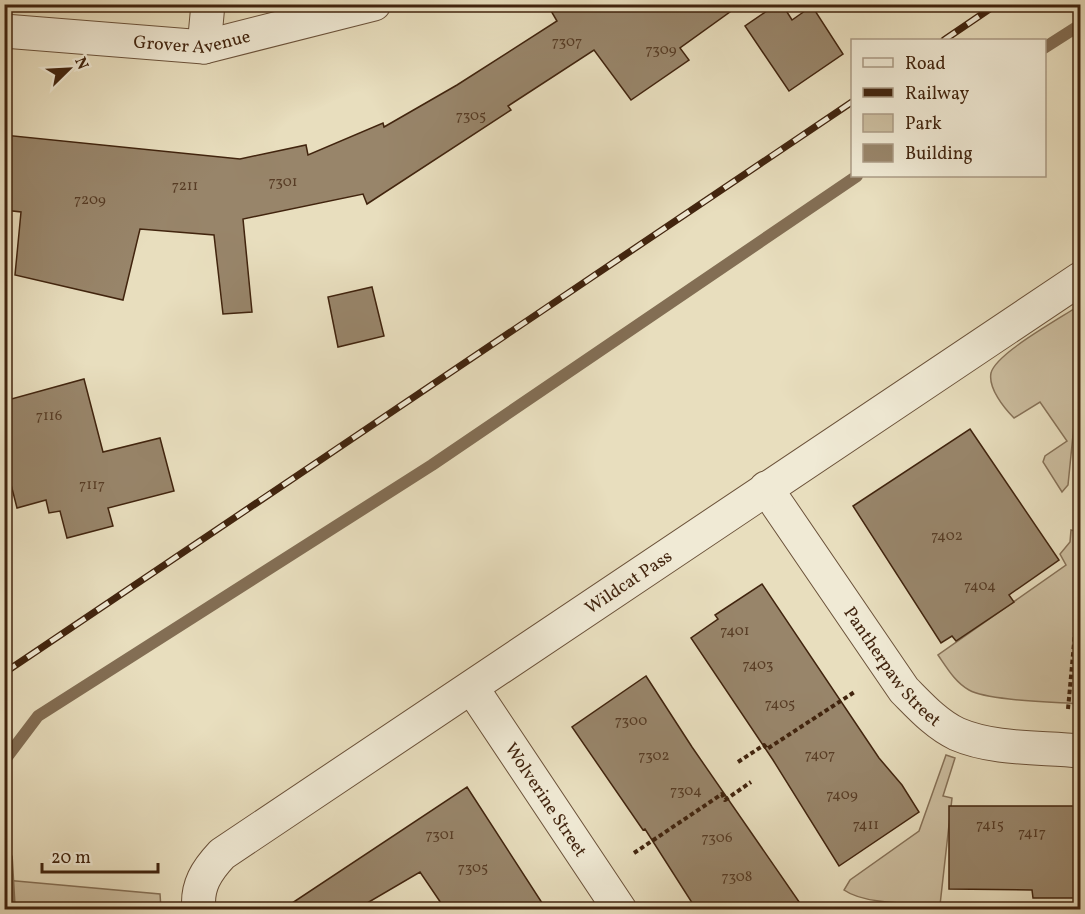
<svg xmlns="http://www.w3.org/2000/svg" width="1085" height="914" viewBox="0 0 1085 914" font-family="Vollkorn,serif">
<rect width="100%" height="100%" fill="#e8debe"/>
<filter id="stains"><feTurbulence type="fractalNoise" baseFrequency=".00333" numOctaves="4"/><feColorMatrix values="0 0 0 0 .2 0 0 0 0 .09 0 0 0 0 .02 0 0 0 .5 -.17"/></filter>
<radialGradient id="worn" r=".72"><stop offset=".6" stop-color="#630" stop-opacity="0"/><stop offset="1" stop-color="#630" stop-opacity=".3"/></radialGradient>
<path fill="#ccbea0" stroke="#867157" stroke-width="1.5" d="M 1080,305 L 1080,332 L 1077,334 L 1080,365 L 1068,485 L 1062,492 L 1043,462 L 1045,456 L 1067,441 L 1040,402 L 1014,418 C 1004,408 988,388 991,373 C 996,353 1061,318 1080,305 Z
M 1071,530 L 1080,532 L 1080,704 C 1055,702 989,701 969,690 C 955,682 947,668 938,655 L 1066,565 L 1060,554 L 1070,542 Z
M 946,755 L 955,758 L 943,796 L 952,798 L 940,905 C 914,903 865,905 844,890 L 850,880 L 919,831 Z
M 5,880 L 160,894 L 161,909 L 5,909 Z"/>
<g fill="none" stroke-linecap="round" stroke-linejoin="round">
<path stroke="#836e54" stroke-width="12" d="M 1044,48 L 1080,25
M 4,761 L 38,716 L 432,465 L 857,176
M 4,853 L 7,858 L 10,910"/>
</g>
<path fill="#98856a" stroke="#41240e" stroke-width="1.5" d="M 547,4 L 741,4 L 680,48 L 689,60 L 631,100 L 594,50 L 508,106 L 511,110 L 367,204 L 363,194 L 243,219 L 252,312 L 223,314 L 214,235 L 140,229 L 123,300 L 15,275 L 21,212 L 4,210 L 4,135 L 240,159 L 306,145 L 308,155 L 383,123 L 384,127 L 457,85 L 557,21 Z
M 777,4 L 782,4 L 792,20 L 812,6 L 843,54 L 789,91 L 745,26 Z
M 372,287 L 384,336 L 338,347 L 328,297 Z
M 84,379 L 103,452 L 160,438 L 174,491 L 108,508 L 113,526 L 67,538 L 60,511 L 49,513 L 46,500 L 17,508 L 4,457 L 4,401 Z
M 970,429 L 1059,560 L 1009,595 L 1014,602 L 956,641 L 952,636 L 941,643 L 853,506 Z
M 762,584 L 879,758 L 902,785 L 919,812 L 839,866 L 773,760 L 691,638 L 718,619 L 715,615 Z
M 646,676 L 692,747 L 804,909 L 696,909 L 645,829 L 643,830 L 572,727 Z
M 467,787 L 546,909 L 445,909 L 420,872 L 357,909 L 283,909 Z
M 949,806 L 1080,806 L 1080,898 L 1033,898 L 1032,890 L 949,889 Z"/>
<g fill="none" stroke-linecap="round" stroke-linejoin="round">
<g stroke="#6b523a" stroke-width="35">
<g id="minor">
<path id="s1" d="M 4,31 L 204,47 L 374,4"/>
<path d="M 204,47 L 208,4"/>
<path id="s2" d="M 766,488 L 904,690 C 920,706 936,724 957,734 C 994,750 1041,747 1080,751"/>
<path id="s3" d="M 472,688 L 620,910"/>
<path id="s4" d="M 199,910 C 196,886 207,870 222,854 L 1080,279"/>
</g>
</g>
<path stroke="#41240e" stroke-width="4" stroke-dasharray="4.5 3" stroke-linecap="butt" d="M 1068,709 L 1080,578
M 738,762 L 764,745 L 767,749 L 856,691
M 634,853 L 722,794 L 725,800 L 751,782"/>
<use href="#minor" stroke="#f0ead5" stroke-width="33"/>
<g stroke="#41240e" stroke-width="7">
<path id="rail" d="M 944,40 L 997,4
M 4,673 L 852,102"/>
</g>
<use href="#rail" stroke="#f0ead5" stroke-width="4.5" stroke-dasharray="14" stroke-linecap="butt"/>
</g>
<g text-anchor="middle" stroke-width="4.5" stroke-linejoin="round" paint-order="stroke">
<g font-size="15" fill="#573c25">
<text x="567" y="46">7307</text>
<text x="661" y="54">7309</text>
<text x="471" y="120">7305</text>
<text x="283" y="186">7301</text>
<text x="185" y="190">7211</text>
<text x="90" y="204">7209</text>
<text x="49" y="420">7116</text>
<text x="92" y="489">7117</text>
<text x="947" y="540">7402</text>
<text x="980" y="590">7404</text>
<text x="735" y="635">7401</text>
<text x="758" y="669">7403</text>
<text x="780" y="708">7405</text>
<text x="631" y="725">7300</text>
<text x="820" y="759">7407</text>
<text x="654" y="760">7302</text>
<text x="686" y="795">7304</text>
<text x="842" y="799">7409</text>
<text x="866" y="829">7411</text>
<text x="990" y="829">7415</text>
<text x="1032" y="837">7417</text>
<text x="440" y="839">7301</text>
<text x="717" y="842">7306</text>
<text x="473" y="872">7305</text>
<text x="737" y="881">7308</text>
</g>
<g font-size="18" fill="#41240e" stroke="#f0ead5">
<text dy="6" stroke="none"><textPath href="#s1" startOffset="189">Grover Avenue</textPath></text>
<text dy="6" stroke="none"><textPath href="#s4" startOffset="552">Wildcat Pass</textPath></text>
<text dy="6" stroke="none"><textPath href="#s2" startOffset="219">Pantherpaw Street</textPath></text>
<text dy="6" stroke="none"><textPath href="#s3" startOffset="134">Wolverine Street</textPath></text>
</g>
</g>
<rect width="1085" height="914" fill="none" stroke="#e8debe" stroke-width="24"/>
<rect x="6" y="6" width="1073" height="902" fill="none" stroke="#41240e" stroke-width="3"/>
<rect x="12" y="12" width="1061" height="890" fill="none" stroke="#41240e" stroke-width="1.5"/>
<rect x="851" y="39" width="195" height="138" fill="#f0ead5" stroke="#aa9b85" stroke-width="1.5"/>
<rect x="863" y="58" width="30" height="9" fill="#f0ead5" stroke="#aa9b85" stroke-width="1.5"/>
<text x="905" y="69" font-size="18" fill="#41240e">Road</text>
<rect x="863" y="88" width="30" height="9" fill="#41240e" stroke="#aa9b85" stroke-width="1.5"/>
<text x="905" y="99" font-size="18" fill="#41240e">Railway</text>
<rect x="863" y="114" width="30" height="18" fill="#ccbea0" stroke="#aa9b85" stroke-width="1.5"/>
<text x="905" y="129" font-size="18" fill="#41240e">Park</text>
<rect x="863" y="144" width="30" height="18" fill="#98856a" stroke="#aa9b85" stroke-width="1.5"/>
<text x="905" y="159" font-size="18" fill="#41240e">Building</text>
<g transform="translate(69 69) rotate(66)" stroke="#f0ead5" stroke-width="4.5" paint-order="stroke">
<path d="M0-4.5L10 22L0 15L-10 22Z" fill="#41240e"/>
<text y="-9" font-size="16" font-weight="bold" text-anchor="middle" fill="#41240e">N</text>
</g>
<path d="M42 863v9h116v-9" fill="none" stroke="#41240e" stroke-width="3"/>
<text x="51" y="863" font-size="18" fill="#41240e" stroke="#f0ead5" stroke-width="4.5" paint-order="stroke">20 m</text>
<rect width="100%" height="100%" filter="url(#stains)"/>
<rect width="100%" height="100%" fill="url(#worn)"/>
</svg>
